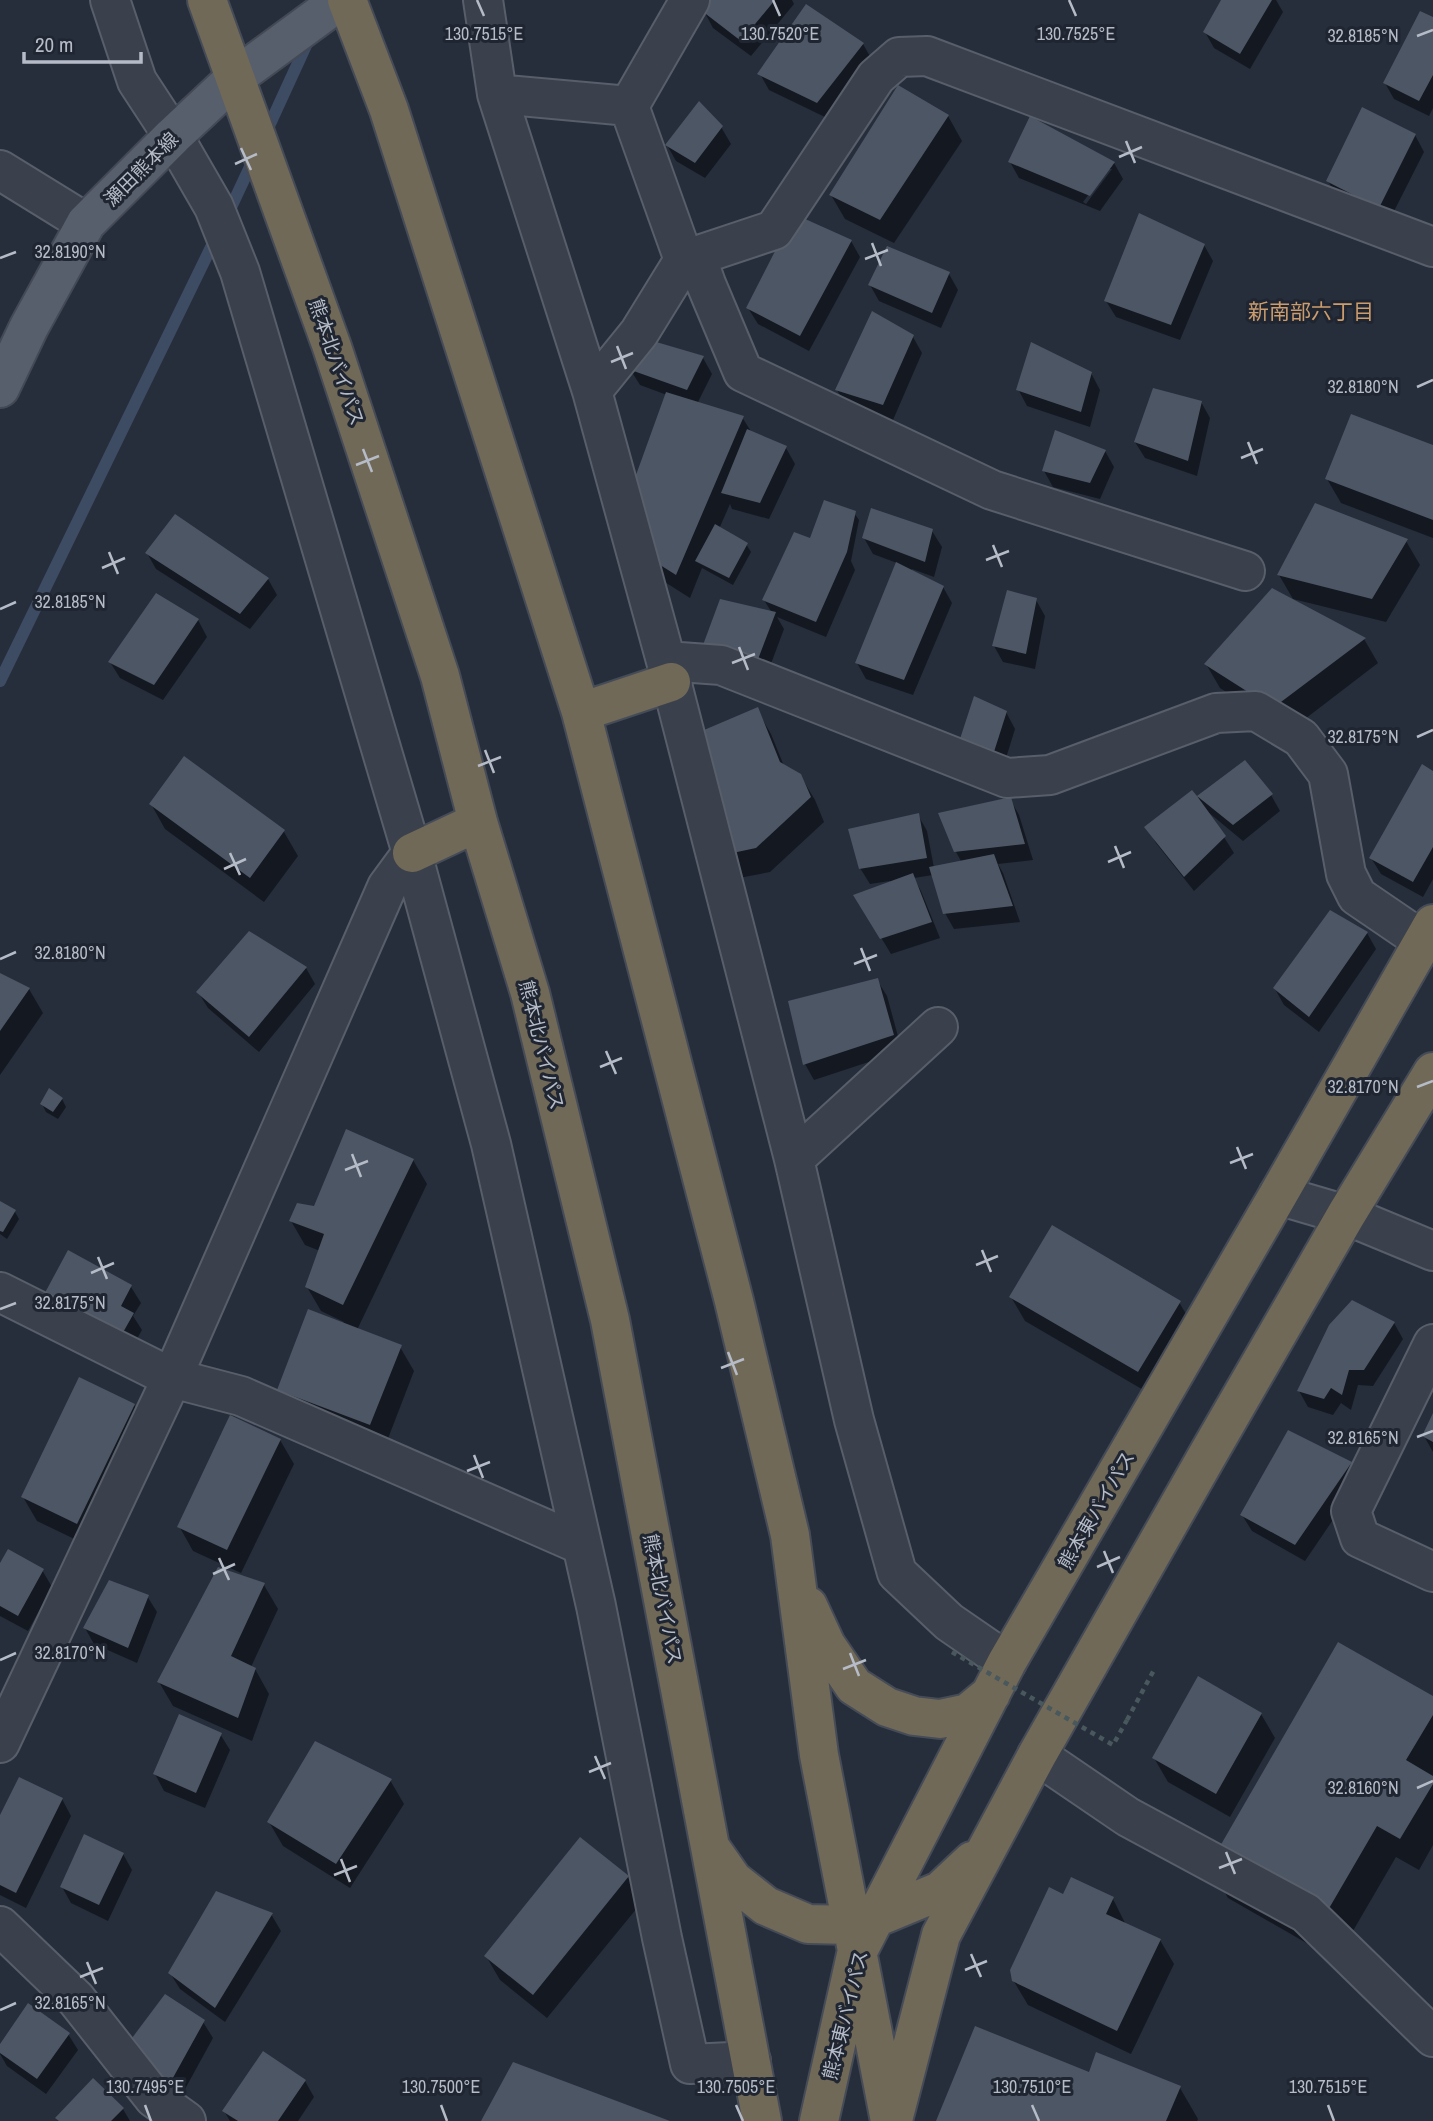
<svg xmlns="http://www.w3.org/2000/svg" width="1433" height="2121" viewBox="0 0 1433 2121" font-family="'Archivo Narrow','Noto Sans JP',sans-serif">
<rect width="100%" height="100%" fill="#262e3c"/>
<path fill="#0007" fill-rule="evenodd" d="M 713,0 L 792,0 L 794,4 L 751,56 L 713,28 L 704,11 Z
M 1223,0 L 1276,0 L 1283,12 L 1250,69 L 1214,48 L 1205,32 Z
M 1433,19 L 1433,108 L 1429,116 L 1394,99 L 1385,83 Z
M 863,44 L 872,60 L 827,118 L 769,90 L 760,74 Z
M 899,87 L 948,116 L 962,141 L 894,243 L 845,219 L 831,195 Z
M 721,127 L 731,144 L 705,178 L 676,161 L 667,145 Z
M 1415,135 L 1424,152 L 1388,223 L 1337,197 L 1328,181 Z
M 1010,162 L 1114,163 L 1123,179 L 1100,211 L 1019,178 ZM 1108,169 L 1112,169 L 1086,204 L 1083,202 Z
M 851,241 L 860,257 L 809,351 L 758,324 L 748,308 Z
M 1204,245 L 1213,261 L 1180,340 L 1116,317 L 1106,301 Z
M 949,274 L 958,290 L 941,328 L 879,301 L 870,285 Z
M 913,337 L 922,353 L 893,420 L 846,406 L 837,390 Z
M 647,341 L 703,358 L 712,374 L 697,404 L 742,417 L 752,433 L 786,448 L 795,464 L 769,519 L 732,509 L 730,504 L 719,529 L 746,544 L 751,552 L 733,585 L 702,568 L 690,598 L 630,560 L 667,395 L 640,385 L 630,369 Z
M 1091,373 L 1100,390 L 1090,427 L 1027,406 L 1018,389 Z
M 1201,402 L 1210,418 L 1197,476 L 1145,458 L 1135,442 Z
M 1433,447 L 1433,538 L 1341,503 L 1327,479 Z
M 1105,451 L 1114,467 L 1100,499 L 1053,487 L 1044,471 Z
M 854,513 L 859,520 L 851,561 L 855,570 L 826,637 L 777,617 L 784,629 L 766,677 L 715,661 L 772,613 L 764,600 L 814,541 Z
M 932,531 L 942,547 L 934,577 L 912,569 L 911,571 L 943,587 L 952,603 L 913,695 L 866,679 L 857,663 L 897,563 L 873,554 L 864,538 Z
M 1406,541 L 1420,565 L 1386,622 L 1293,599 L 1279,575 Z
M 147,553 L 268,579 L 277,595 L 250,629 L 156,569 Z
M 156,595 L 198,620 L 207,637 L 163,700 L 120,678 L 110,662 Z
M 1036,600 L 1045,616 L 1035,669 L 1003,662 L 994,646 Z
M 1364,639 L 1378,663 L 1288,732 L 1220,688 L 1206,664 Z
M 757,710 L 771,734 L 784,766 L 800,775 L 815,800 L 824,822 L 770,872 L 739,878 L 725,854 Z
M 1006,712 L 1015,729 L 1002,771 L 970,761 Z
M 185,759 L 284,832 L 298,856 L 264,902 L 165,829 L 151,804 Z
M 1245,763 L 1271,795 L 1280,811 L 1243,841 L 1208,812 L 1234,853 L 1194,891 L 1156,843 L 1147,827 L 1196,799 Z
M 1433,773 L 1433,879 L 1423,897 L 1381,874 L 1371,858 Z
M 1010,799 L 1019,815 L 1033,860 L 998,864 L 1003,873 L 1020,922 L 954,929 L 945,913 L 933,875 L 914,878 L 921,891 L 940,938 L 891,954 L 856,896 L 890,883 L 890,881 L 870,884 L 860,868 L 918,815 L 927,831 L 934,868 L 962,863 L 956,852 Z
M 1367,933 L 1376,949 L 1319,1032 L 1284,1005 L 1275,989 Z
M 306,968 L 315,984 L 259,1052 L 208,1008 L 198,992 Z
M 0,975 L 29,989 L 43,1013 L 0,1075 Z
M 877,980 L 887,996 L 902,1051 L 814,1080 L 805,1064 Z
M 62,1099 L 66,1107 L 58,1119 L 46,1112 L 42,1104 Z
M 413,1160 L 427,1184 L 357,1330 L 400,1347 L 414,1371 L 384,1449 L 293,1414 L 279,1390 L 344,1322 L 321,1311 L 307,1287 L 320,1251 L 305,1245 L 291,1221 Z
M 0,1203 L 15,1212 L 19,1219 L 7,1239 L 0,1234 Z
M 131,1287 L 141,1303 L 133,1316 L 142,1330 L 126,1358 L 51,1318 Z
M 1011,1297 L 1179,1302 L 1193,1326 L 1152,1395 L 1025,1321 Z
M 1394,1323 L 1403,1339 L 1373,1386 L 1358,1385 L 1351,1410 L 1341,1403 L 1333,1415 L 1308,1407 L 1299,1391 Z
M 134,1405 L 148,1429 L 91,1547 L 37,1521 L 23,1497 Z
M 1433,1417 L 1433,1452 L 1424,1436 Z
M 280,1440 L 294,1464 L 241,1573 L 193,1551 L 179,1526 Z
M 1350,1464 L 1360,1480 L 1305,1561 L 1252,1531 L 1242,1515 Z
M 0,1567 L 42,1570 L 52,1587 L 28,1631 L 0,1616 Z
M 264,1585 L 278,1609 L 251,1667 L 255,1669 L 269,1694 L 252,1741 L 173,1706 L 159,1682 Z
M 147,1596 L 157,1612 L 137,1663 L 94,1644 L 85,1628 Z
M 1433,1698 L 1433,1845 L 1419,1870 L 1396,1857 L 1336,1960 L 1228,1898 L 1210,1866 Z
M 1261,1714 L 1275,1738 L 1230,1817 L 1168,1782 L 1154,1758 Z
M 220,1734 L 230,1750 L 205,1808 L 164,1791 L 155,1774 Z
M 390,1780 L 404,1804 L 350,1888 L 283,1846 L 269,1822 Z
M 62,1799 L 71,1816 L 26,1908 L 0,1895 L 0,1819 Z
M 123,1854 L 132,1870 L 108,1921 L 71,1903 L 62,1887 Z
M 628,1877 L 642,1902 L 547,2018 L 500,1980 L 486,1956 Z
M 1064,1896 L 1113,1899 L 1126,1925 L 1160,1940 L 1174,1964 L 1131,2054 L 1028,2005 L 1013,1980 Z
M 271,1914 L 281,1931 L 225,2022 L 180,1989 L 170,1973 Z
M 203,2022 L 213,2038 L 179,2100 L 138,2062 Z
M 68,2034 L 78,2050 L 46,2094 L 7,2066 L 0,2054 L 0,2047 Z
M 1089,2074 L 1180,2088 L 1198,2119 L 1197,2121 L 937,2121 Z
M 305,2081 L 314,2097 L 298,2121 L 230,2121 L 224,2111 Z
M 123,2109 L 130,2121 L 59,2121 Z"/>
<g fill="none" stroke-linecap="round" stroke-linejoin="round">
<path stroke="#3d4b63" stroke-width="12" d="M 264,137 L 309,39
M 227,216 L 255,156
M 0,681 L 217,235"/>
</g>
<path fill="#4d5665" d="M 711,0 L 775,0 L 741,41 L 702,11 Z
M 1221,0 L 1272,0 L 1240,54 L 1203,32 Z
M 806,4 L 864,43 L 817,103 L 757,74 Z
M 1420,11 L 1433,17 L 1433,75 L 1419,101 L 1383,83 Z
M 898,85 L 949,115 L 880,220 L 829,195 Z
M 699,101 L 723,126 L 695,163 L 665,145 Z
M 1362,107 L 1416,134 L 1379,208 L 1326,181 Z
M 1030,116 L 1115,162 L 1090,196 L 1008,162 Z
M 1139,213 L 1205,244 L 1171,325 L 1104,301 Z
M 794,214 L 852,240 L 800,336 L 746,308 Z
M 887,246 L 950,272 L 932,313 L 868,285 Z
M 872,311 L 914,335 L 883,405 L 835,390 Z
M 646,339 L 704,356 L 687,390 L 628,369 Z
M 1031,342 L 1092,372 L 1081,412 L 1016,390 Z
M 1153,388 L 1202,401 L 1188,461 L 1134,442 Z
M 666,392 L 744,416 L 676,575 L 614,536 Z
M 1351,414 L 1433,445 L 1433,520 L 1325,479 Z
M 747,429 L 787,446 L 760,503 L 721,493 Z
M 1055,430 L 1106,450 L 1090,483 L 1042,471 Z
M 824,500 L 856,511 L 847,552 L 816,622 L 762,600 L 794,532 L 810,538 Z
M 1315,503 L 1408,539 L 1372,599 L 1277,575 Z
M 871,508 L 933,529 L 925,562 L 862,538 Z
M 175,514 L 269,578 L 240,614 L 145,553 Z
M 715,524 L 748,543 L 729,578 L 695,561 Z
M 896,562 L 944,586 L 904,680 L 855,663 Z
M 1272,588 L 1366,638 L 1273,708 L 1204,664 Z
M 1007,590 L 1037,598 L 1026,654 L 992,646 Z
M 156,593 L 199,619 L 154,685 L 108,662 Z
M 720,599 L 776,612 L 757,662 L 703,645 Z
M 974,696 L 1007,711 L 993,755 L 958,745 Z
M 758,707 L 780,762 L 801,774 L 811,797 L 756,848 L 723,855 L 697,733 Z
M 184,756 L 285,830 L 250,878 L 149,804 Z
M 1245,760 L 1273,794 L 1233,825 L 1197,796 L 1226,836 L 1184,877 L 1144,827 L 1192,790 L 1197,796 Z
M 1422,764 L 1433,771 L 1433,847 L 1413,882 L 1369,858 Z
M 1011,797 L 1025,844 L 954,852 L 938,813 Z
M 919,813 L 927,858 L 859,869 L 848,829 Z
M 994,854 L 1013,906 L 943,914 L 929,867 Z
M 913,873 L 932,922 L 880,939 L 853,895 Z
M 1330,910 L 1368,932 L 1309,1017 L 1273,988 Z
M 249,931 L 307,967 L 249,1037 L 196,992 Z
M 0,973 L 30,988 L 0,1031 Z
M 878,978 L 894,1035 L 803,1065 L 788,1001 Z
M 49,1088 L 63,1098 L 53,1112 L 40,1104 Z
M 346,1129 L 414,1159 L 343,1305 L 305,1287 L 324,1234 L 289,1221 L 297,1203 L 314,1206 Z
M 0,1201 L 16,1210 L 3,1232 L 0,1231 Z
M 1052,1225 L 1181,1301 L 1138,1372 L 1009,1297 Z
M 68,1250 L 132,1285 L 121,1306 L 134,1313 L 117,1343 L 40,1302 Z
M 1352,1300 L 1395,1322 L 1364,1370 L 1349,1370 L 1342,1395 L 1331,1388 L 1324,1399 L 1297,1391 L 1329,1325 Z
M 308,1309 L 402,1345 L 370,1425 L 277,1390 Z
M 79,1377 L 135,1404 L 77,1524 L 21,1497 Z
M 1433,1413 L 1433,1442 L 1422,1436 Z
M 230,1415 L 281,1439 L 227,1550 L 177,1527 Z
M 1288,1430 L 1352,1462 L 1295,1545 L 1240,1515 Z
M 8,1549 L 44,1569 L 18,1616 L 0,1606 L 0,1563 Z
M 218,1567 L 265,1583 L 231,1656 L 256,1668 L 238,1718 L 157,1682 Z
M 109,1580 L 149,1595 L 128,1648 L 83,1628 Z
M 1338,1642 L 1433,1696 L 1433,1715 L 1406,1760 L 1433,1776 L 1433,1784 L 1400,1839 L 1377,1826 L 1317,1929 L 1208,1867 Z
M 1198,1676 L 1262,1713 L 1216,1794 L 1152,1758 Z
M 179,1714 L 222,1733 L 196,1793 L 153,1774 Z
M 315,1741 L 392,1779 L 336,1864 L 267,1822 Z
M 19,1777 L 63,1798 L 16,1893 L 0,1885 L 0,1815 Z
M 84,1834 L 124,1853 L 99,1905 L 60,1887 Z
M 580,1837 L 629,1876 L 533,1995 L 484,1956 Z
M 1071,1877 L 1114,1897 L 1106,1914 L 1161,1939 L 1117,2031 L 1012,1981 L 1010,1970 L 1049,1887 L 1063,1894 Z
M 216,1891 L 273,1913 L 215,2008 L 168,1973 Z
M 165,1994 L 205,2020 L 169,2085 L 126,2046 Z
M 28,2003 L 70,2033 L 37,2079 L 0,2053 L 0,2044 Z
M 975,2026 L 1089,2072 L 1096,2052 L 1181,2086 L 1166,2121 L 936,2121 Z
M 263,2051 L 306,2080 L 278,2121 L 238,2121 L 222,2111 Z
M 513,2062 L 670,2121 L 481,2121 Z
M 93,2078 L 124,2108 L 111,2121 L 59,2121 L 55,2118 Z"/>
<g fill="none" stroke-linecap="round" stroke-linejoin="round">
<g stroke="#585e6a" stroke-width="42">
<path id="minor" d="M 110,0 L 137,81 L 173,136 L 214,207 L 240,272 L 412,853 L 491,1144 L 596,1606 L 662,1938 L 690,2064 L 751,2061
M 483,0 L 497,94 L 592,391 L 666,661 L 794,1159 L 854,1420 L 897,1573 L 949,1622 L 1007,1662
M 497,94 L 629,106
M 0,170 L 86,223
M 696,255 L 706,284 L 743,372 L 992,490 L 1245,571
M 684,260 L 629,106 L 690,0
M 592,391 L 639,333 L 684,260 L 774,230 L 876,77 L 899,57 L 927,56 L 1433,247
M 666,661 L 721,665 L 1007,778 L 1050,775 L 1216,713 L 1256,711 L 1301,738 L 1328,774 L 1346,874 L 1357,896 L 1423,941
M 794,1159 L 938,1027
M 1278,1195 L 1346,1215 L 1433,1251
M 0,1292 L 172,1378 L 241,1396 L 582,1545
M 1433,1344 L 1351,1511 L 1360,1538 L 1433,1572
M 0,1743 L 172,1378 L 387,887 L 412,853
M 1037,1755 L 1128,1817 L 1306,1913 L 1433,2037
M 0,1926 L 76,1999 L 154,2098 L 186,2121"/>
</g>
<g stroke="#434955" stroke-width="42">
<path id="major" d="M 0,388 L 29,327 L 86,223 L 173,136 L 236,77 L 341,0"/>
</g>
<g stroke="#454b57" stroke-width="42">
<path id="highway" d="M 207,0 L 332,347 L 440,676 L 478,822 L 530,993 L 610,1320 L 762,2121
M 347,0 L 389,110 L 581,712 L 734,1301 L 790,1535 L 819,1755 L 890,2121
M 581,712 L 671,682
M 412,853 L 478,822
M 808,1606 L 826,1645 L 854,1686 L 887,1707 L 914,1716 L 940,1719 L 968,1713 L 991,1694
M 712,1850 L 733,1880 L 766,1906 L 808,1924 L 850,1925 L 875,1918 L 940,1891 L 972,1861
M 893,2120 L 941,1935 L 1037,1755 L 1207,1456 L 1346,1215 L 1433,1072
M 819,2121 L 856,1955 L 875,1918 L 1007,1662 L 1278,1195 L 1433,924"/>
</g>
<path stroke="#48585c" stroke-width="4.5" stroke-dasharray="5 5" stroke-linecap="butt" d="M 1127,1720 L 1155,1668"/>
<use href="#minor" stroke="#3a404c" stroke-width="38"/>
<use href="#major" stroke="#585f6c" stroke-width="38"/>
<use href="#highway" stroke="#716958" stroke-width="38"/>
<path stroke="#48585c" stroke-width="4.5" stroke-dasharray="5 5" stroke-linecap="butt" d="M 952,1652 L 1113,1745 L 1127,1720"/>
</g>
<path fill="none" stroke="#b6bcc7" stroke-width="2.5" d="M 477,0 L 484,16M 773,0 L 780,16M 1069,0 L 1076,16M 1417,36 L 1433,30M 1126,141 L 1135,163M 241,148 L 251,170M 1119,157 L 1142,147M 235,164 L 257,154M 872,243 L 881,266M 0,258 L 16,252M 865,259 L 888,250M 617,346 L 626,369M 611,362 L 633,353M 1417,387 L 1433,380M 1248,442 L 1257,464M 363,449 L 372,472M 1241,458 L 1263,449M 356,465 L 379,456M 993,545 L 1002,567M 109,552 L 118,574M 986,560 L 1009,551M 102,568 L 125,558M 0,609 L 16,602M 739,647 L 748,670M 732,663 L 755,654M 1417,737 L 1433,730M 485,750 L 494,773M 478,766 L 501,757M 1115,846 L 1124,868M 230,853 L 240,875M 1108,862 L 1131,852M 224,869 L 246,859M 861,948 L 870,971M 0,959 L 16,952M 854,964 L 877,955M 606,1051 L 616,1074M 600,1067 L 622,1058M 1417,1087 L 1433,1081M 1237,1147 L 1246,1169M 352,1154 L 361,1177M 1230,1163 L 1253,1154M 345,1170 L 368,1161M 982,1250 L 991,1272M 98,1257 L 107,1279M 976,1265 L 998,1256M 91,1273 L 114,1263M 0,1309 L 16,1303M 728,1352 L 737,1375M 721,1368 L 744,1359M 1417,1437 L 1433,1431M 474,1455 L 483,1478M 467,1471 L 490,1462M 1104,1551 L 1113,1573M 219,1558 L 229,1580M 1097,1567 L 1120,1557M 213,1574 L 235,1564M 850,1653 L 859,1676M 0,1660 L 16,1653M 843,1669 L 866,1660M 595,1756 L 605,1779M 589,1772 L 611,1763M 1417,1788 L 1433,1781M 1226,1852 L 1235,1874M 341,1859 L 350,1882M 1219,1868 L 1242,1859M 334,1875 L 357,1866M 971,1954 L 981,1977M 87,1962 L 96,1984M 965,1970 L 987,1961M 80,1977 L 103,1968M 0,2010 L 16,2003M 145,2105 L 151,2121M 441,2105 L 447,2121M 736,2105 L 743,2121M 1032,2105 L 1039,2121M 1328,2105 L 1334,2121"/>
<g text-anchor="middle" stroke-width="6" stroke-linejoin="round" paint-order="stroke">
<g font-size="19" fill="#b6bcc7" stroke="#1f2531">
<text transform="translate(141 169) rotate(-45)" y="7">瀬田熊本線</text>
<text transform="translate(337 362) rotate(71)" y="7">熊本北バイパス</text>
<text transform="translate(542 1045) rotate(76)" y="7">熊本北バイパス</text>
<text transform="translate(1096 1510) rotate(-60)" y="7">熊本東バイパス</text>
<text transform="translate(663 1599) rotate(79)" y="7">熊本北バイパス</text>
<text transform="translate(845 2015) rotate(-76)" y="7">熊本東バイパス</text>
</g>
<g font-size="21" fill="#cb9c6d" stroke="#1f2531">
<text x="1311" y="319">新南部六丁目</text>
</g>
</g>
<g font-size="18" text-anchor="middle" fill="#b6bcc7" stroke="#1f2531" stroke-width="6" stroke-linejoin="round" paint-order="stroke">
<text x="484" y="40">130.7515°E</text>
<text x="780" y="40">130.7520°E</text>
<text x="1076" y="40">130.7525°E</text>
<text x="1363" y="42">32.8185°N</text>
<text x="70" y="258">32.8190°N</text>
<text x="1363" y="393">32.8180°N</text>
<text x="70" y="608">32.8185°N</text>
<text x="1363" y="743">32.8175°N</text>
<text x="70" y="959">32.8180°N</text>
<text x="1363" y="1093">32.8170°N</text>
<text x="70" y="1309">32.8175°N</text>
<text x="1363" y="1444">32.8165°N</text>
<text x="70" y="1659">32.8170°N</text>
<text x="1363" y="1794">32.8160°N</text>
<text x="70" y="2009">32.8165°N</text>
<text x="145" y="2093">130.7495°E</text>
<text x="441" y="2093">130.7500°E</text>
<text x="736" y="2093">130.7505°E</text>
<text x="1032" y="2093">130.7510°E</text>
<text x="1328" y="2093">130.7515°E</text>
</g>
<path d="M24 52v10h117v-10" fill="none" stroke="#b6bcc7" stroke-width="3.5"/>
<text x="35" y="52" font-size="21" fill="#b6bcc7" stroke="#1f2531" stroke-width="5" paint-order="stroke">20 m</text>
</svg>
